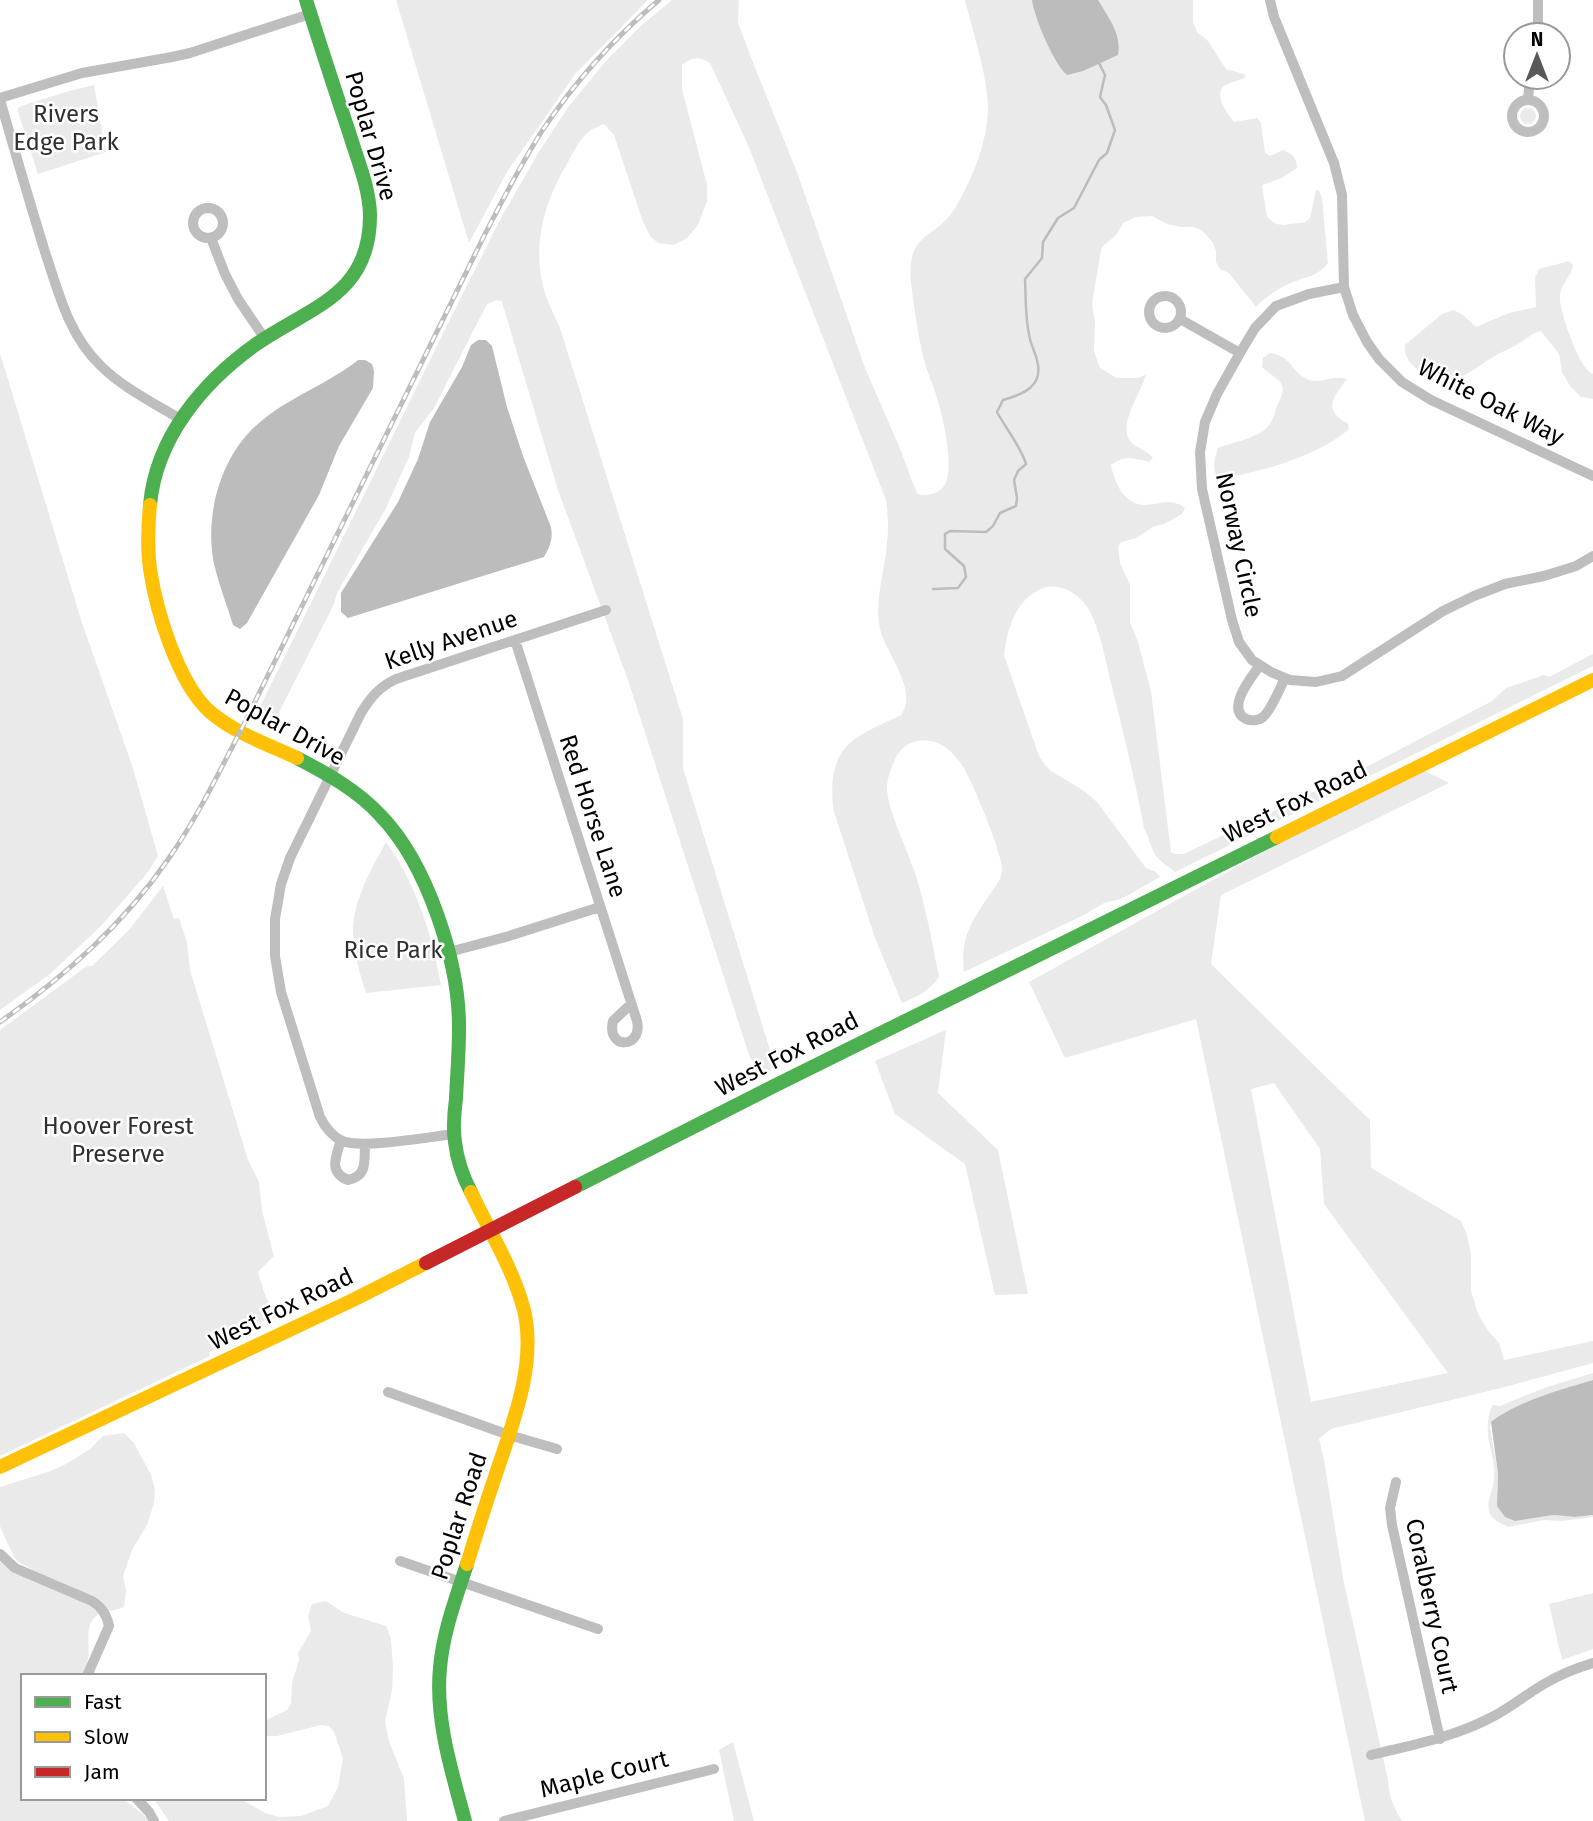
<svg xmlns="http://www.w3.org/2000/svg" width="1593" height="1821" viewBox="0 0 1593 1821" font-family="'Fira Sans',sans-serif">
<rect width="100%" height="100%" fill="#fff"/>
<path fill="#eaeaea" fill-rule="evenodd" d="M 396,0 L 648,0 L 576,73 L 507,172 L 469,243 Z
M 672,0 L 739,0 L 738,23 L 754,65 L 798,175 L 865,368 L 899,446 L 914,486 L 917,493 L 920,495 C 929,495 939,494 944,486 C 954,473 945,428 941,413 C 937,392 926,372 922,352 C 917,329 914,306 911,283 C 906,229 937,241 957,205 C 973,177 987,142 988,110 C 988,76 973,33 965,0 L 1193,0 L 1193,22 L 1197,32 L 1208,41 L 1226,69 L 1244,74 L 1246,77 C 1239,81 1230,82 1224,86 C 1213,95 1228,114 1234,122 L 1257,118 L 1261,123 L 1265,153 L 1270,156 L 1283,150 C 1292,154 1297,157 1297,168 L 1282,178 L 1262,185 L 1267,217 L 1276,224 L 1284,225 L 1305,222 L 1310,218 L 1316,190 L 1319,190 L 1322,198 L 1328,263 C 1320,275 1306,277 1293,282 C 1279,288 1267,295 1256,307 L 1229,273 L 1220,269 L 1216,262 L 1216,251 L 1213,243 L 1202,230 L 1193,227 L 1181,227 L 1167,224 L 1152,216 L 1136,217 L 1123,223 C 1121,227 1119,232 1115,236 C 1109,242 1104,243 1101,250 L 1092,304 L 1095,322 L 1094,351 L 1100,368 L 1117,378 L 1137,378 L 1146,375 C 1141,392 1118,425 1130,441 C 1137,449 1147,450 1153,458 L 1149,462 C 1134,458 1124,455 1111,465 C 1115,484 1124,505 1146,505 C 1161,504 1172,498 1185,508 L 1182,514 L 1164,524 L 1153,527 L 1136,538 L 1121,542 L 1118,547 L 1120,563 L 1130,585 L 1130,622 L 1138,642 L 1151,691 L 1171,852 L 1175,854 L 1184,854 L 1372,764 L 1492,701 L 1506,688 L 1544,675 L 1549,677 L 1593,654 L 1593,666 L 1175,872 C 1169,867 1161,862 1156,856 C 1151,849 1149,837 1144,828 C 1135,780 1123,731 1111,683 C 1106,662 1099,624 1087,607 C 1077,591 1054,580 1037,591 C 1014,604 1007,631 1004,655 L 1039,756 L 1045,765 L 1051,771 L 1084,791 L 1097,802 L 1146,868 L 1156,872 L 1160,877 L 1121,899 L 1104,903 L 1084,915 L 964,972 C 960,938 971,922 990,894 C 995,887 1001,880 1002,871 C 1004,857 974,786 966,772 C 963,766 958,759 953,754 C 947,747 940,743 931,741 C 917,738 903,744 896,757 C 892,767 887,777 887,788 C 887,809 908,851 915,873 C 926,907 932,942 939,977 C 930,990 917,997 902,1003 L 875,938 L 834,812 C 830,788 831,758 852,741 C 864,731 887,722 901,715 C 919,690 886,654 880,629 C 874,599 885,572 887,543 C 889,528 888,514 886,500 L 748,145 L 710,63 C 698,56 692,57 682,65 L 682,89 L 707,185 L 707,201 L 698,225 L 687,238 L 674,245 L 658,243 L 650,236 L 642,219 L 614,135 L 604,124 C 583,131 578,144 568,162 C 544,202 531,247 545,293 C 549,305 555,317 560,328 L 683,719 L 683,768 L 773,1060 L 771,1071 L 764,1074 L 756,1070 L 749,1055 L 628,680 L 558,490 L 502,302 L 497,300 L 487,304 L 434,408 L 415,433 L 409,457 L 385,510 L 338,591 L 333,606 L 272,726 L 255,717 L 461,297 L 501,218 L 537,155 L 569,106 L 605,62 L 642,25 Z
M 94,85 L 106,152 L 38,174 L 18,112 L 18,108 L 21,106 L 69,91 Z
M1520 116a8 8 0 1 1 16 0a8 8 0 1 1-16 0Z
M 1569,261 L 1573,265 C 1571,278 1561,283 1560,295 C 1558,308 1576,356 1585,367 C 1588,371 1589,372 1593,374 L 1593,399 L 1581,397 L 1570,386 L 1562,372 L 1559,354 L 1541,331 C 1531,333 1526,340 1518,344 C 1510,349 1501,352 1493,357 C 1470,371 1447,395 1420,372 C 1411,364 1404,358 1405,345 L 1442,314 L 1454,310 L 1463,315 L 1476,327 L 1509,313 L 1536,307 L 1535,278 L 1539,269 Z
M 0,353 L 82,623 L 132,765 L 158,856 L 148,872 L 102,925 L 50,974 L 0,1010 Z
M 1270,353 C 1292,356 1291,372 1307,379 C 1320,385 1334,374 1347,379 C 1333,398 1322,409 1348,424 L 1349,429 C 1319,456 1258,473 1218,479 C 1212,468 1214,460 1218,448 C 1234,441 1262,439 1271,422 C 1274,417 1275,411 1277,406 C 1290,381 1279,382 1262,367 L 1263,358 Z
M 1417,767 L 1449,783 L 1221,895 L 1211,964 L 1370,1120 L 1371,1168 L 1461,1221 L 1467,1235 L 1471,1255 L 1471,1291 L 1478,1314 L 1489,1332 L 1499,1343 L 1504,1360 L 1593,1341 L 1593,1363 L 1501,1388 L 1331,1429 L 1319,1439 L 1324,1460 L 1344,1583 L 1388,1780 C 1389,1796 1393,1807 1402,1821 L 1365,1821 L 1196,1019 L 1065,1058 L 1029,982 ZM 1274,1083 L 1320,1149 L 1324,1204 L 1448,1373 L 1311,1402 L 1251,1089 Z
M 386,842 C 416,883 432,935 441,985 L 366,993 C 360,974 354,955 353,934 C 352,902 371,870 386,842 Z
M 163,886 L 174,919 L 179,918 L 187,942 L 190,970 L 248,1160 L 259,1182 L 262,1211 L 274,1256 L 258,1272 L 264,1292 L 270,1306 L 270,1317 L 239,1336 L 209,1352 L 210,1356 L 0,1456 L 0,1030 L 87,966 L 92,966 L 129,930 Z
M 946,1030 L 938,1093 L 998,1150 L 1028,1294 L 995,1295 L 965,1164 L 895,1114 L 875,1061 Z
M 1593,1373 L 1593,1380 C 1562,1389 1516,1402 1491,1422 L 1490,1427 L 1498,1474 L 1497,1492 L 1515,1521 L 1554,1515 L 1575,1517 L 1593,1515 L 1593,1517 L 1563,1521 L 1544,1520 L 1508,1527 C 1502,1524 1493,1520 1490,1514 C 1485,1503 1493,1491 1494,1480 C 1497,1454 1481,1438 1491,1408 L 1493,1405 L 1500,1406 L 1544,1388 Z
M 124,1433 L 134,1443 L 151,1475 L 155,1489 L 154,1503 L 147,1525 L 132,1550 L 123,1576 L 126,1590 L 124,1607 C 115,1612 104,1609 97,1615 C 83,1627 91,1644 88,1659 C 87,1665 84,1671 82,1676 L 23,1676 L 23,1798 L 122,1798 L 143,1814 L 148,1821 L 0,1821 L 0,1559 L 38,1573 L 19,1562 L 14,1557 L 2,1531 L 0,1526 L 0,1487 L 51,1471 L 66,1464 L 90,1449 L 103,1436 Z
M 1593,1593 L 1593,1649 L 1562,1660 L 1549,1604 Z
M 326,1601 L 344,1613 L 386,1626 L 391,1639 L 393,1669 L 392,1691 L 385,1721 L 389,1741 L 404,1779 L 407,1821 L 169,1821 L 153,1798 L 239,1798 L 265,1813 L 279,1817 L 301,1816 L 328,1806 L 338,1787 L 343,1758 L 334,1732 L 329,1726 L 321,1725 L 277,1736 L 264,1736 L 264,1721 L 287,1710 L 291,1704 L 292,1683 L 299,1660 L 298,1653 L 311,1631 L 308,1616 L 312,1604 Z
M 733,1742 L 754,1821 L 734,1821 L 719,1750 Z"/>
<path fill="#bcbcbc" d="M 1032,0 L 1098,0 C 1108,17 1122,34 1118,55 L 1083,71 L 1067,75 C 1054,64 1034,17 1032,0 Z
M 478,340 L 486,340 L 492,346 L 507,407 L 523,456 L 551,527 C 553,540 550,546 544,557 L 348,618 L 341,612 L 341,593 L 398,502 L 418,459 L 430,422 L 462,367 L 471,345 Z
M 358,360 L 365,360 L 372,364 L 374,371 L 373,388 L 339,446 L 319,495 L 247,623 L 240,629 L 233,625 C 227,605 219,585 214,564 C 204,515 221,455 259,423 C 289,397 328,384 358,360 Z
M 1593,1380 L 1593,1515 L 1575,1517 L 1554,1515 L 1515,1521 L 1505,1517 L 1497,1506 L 1498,1474 L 1491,1422 C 1516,1402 1562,1389 1593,1380 Z"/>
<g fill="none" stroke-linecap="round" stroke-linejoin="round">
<path stroke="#bcbcbc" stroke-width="2.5" d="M 933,589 L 958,588 L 966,577 L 964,566 L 945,549 L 945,534 L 950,531 L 986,532 L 993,526 L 1000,513 L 1016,506 L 1017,498 L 1014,480 L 1018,471 L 1026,464 C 1020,445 1006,429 997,412 L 1003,400 C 1024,394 1044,386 1037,360 C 1035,351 1030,344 1029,334 C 1025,316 1026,298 1025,279 L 1042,258 L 1043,242 L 1058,218 L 1074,208 L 1099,160 L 1107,153 L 1115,130 L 1106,105 L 1100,97 L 1105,75 L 1099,63"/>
<path stroke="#bebebe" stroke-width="10" d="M 1270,0 L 1274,17 L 1334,163 L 1342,195 L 1344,287 L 1353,315 L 1367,342 L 1379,359 L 1402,382 L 1431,400 L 1593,476
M 1538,35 L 1538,0
M 0,98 L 82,73 L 172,57 L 190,53 L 310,14
M1512 116a16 16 0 1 1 32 0a16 16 0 1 1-32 0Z
M 0,100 C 15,152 30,204 46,255 C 59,294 69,335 100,365 C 123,388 152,402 180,419
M 1528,100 L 1530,77
M193 223a15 15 0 1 1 30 0a15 15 0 1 1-30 0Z
M 211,238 L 225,274 L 238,299 L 265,339
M 1344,287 L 1309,294 L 1276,306 L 1255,328 L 1240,353 L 1217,394 L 1205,422 L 1200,452 L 1202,489 L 1232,620 L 1239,642 L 1252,660 L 1271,672 L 1290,680 L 1316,682 L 1342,676 L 1443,611 L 1474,596 L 1505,584 L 1544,576 L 1576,566 L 1593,556
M1149 312a16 16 0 1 1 32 0a16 16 0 1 1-32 0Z
M 1180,319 L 1240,353
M 515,640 L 637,1021 C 643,1049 606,1050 613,1021 L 631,1004
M 1260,665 C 1252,677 1225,708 1246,719 C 1251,721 1258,721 1263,717 C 1271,711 1280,688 1285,678
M 449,952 L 509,936 L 600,907
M 454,1134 C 429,1137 362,1149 342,1141 C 332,1136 325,1127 320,1117 L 281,992 L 275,956 L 275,919 L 281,884 L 290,858 L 361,713 C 371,697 379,687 396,679 L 606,610
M 341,1140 C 336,1157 328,1172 348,1180 C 368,1176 364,1161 365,1144
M 388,1392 L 509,1435 L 557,1449
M 1396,1482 L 1390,1508 L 1392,1525 L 1440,1739
M 0,1554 L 15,1568 L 92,1601 C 102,1607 107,1615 109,1626 L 87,1676
M 400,1561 L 598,1629
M 1371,1755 C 1413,1745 1455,1737 1494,1716 C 1511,1707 1527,1694 1544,1684 C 1559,1675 1576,1668 1593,1663
M 136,1798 L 149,1812 L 154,1821
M 504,1821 L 714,1769"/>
<path stroke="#4caf50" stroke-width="14" d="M 150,505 C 156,438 202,383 255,345 C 309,307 371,296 370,214 C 369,186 357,159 349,132 C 334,88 320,44 306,0
M 297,758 C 326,773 357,790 380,815 C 427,863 460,963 459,1030 C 459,1053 457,1076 456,1099 C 454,1113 453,1128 455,1142 C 457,1159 463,1177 471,1192
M 575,1187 L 774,1086 L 1277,837
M 465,1821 C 452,1772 435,1720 440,1668 C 443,1632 456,1598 467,1564"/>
<path stroke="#ffc107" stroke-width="14" d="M 150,505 C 148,526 147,547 150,569 C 156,610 177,680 208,710 C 232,732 267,744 297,758
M 1277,837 L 1593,680
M 0,1467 L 355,1299 L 426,1263
M 467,1564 C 476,1535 485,1506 495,1477 C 512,1425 537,1365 524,1310 C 513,1268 489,1231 471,1192"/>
<path stroke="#c62828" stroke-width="14" d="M 426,1263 L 575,1187"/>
<g stroke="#bdbdbd" stroke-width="5">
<path id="rail" d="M 0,1022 C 65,976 124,924 169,858 C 197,818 218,774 240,732 L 485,234 C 503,199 521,164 542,131 C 574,83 615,37 659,0"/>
</g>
<use href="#rail" stroke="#fff" stroke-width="2.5" stroke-dasharray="8" stroke-linecap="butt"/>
</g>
<g text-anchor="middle" stroke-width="5" stroke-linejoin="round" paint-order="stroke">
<g font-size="24" fill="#303030" stroke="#fff">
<text x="66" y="122">Rivers<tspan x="66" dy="28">Edge Park</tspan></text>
<text x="393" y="958">Rice Park</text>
<text x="118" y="1134">Hoover Forest<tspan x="118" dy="28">Preserve</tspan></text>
</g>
<g font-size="24" fill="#000" stroke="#fff">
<text transform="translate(371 136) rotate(74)" y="8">Poplar Drive</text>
<text transform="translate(1491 402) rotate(27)" y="8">White Oak Way</text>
<text transform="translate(1239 545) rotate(78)" y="8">Norway Circle</text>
<text transform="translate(451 640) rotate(-19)" y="8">Kelly Avenue</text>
<text transform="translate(285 727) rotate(29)" y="8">Poplar Drive</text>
<text transform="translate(1295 802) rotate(-26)" y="8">West Fox Road</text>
<text transform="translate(593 816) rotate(72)" y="8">Red Horse Lane</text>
<text transform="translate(787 1054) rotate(-27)" y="8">West Fox Road</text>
<text transform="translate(281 1309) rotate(-26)" y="8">West Fox Road</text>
<text transform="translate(459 1516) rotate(-72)" y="8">Poplar Road</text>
<text transform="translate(1432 1606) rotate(78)" y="8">Coralberry Court</text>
<text transform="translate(604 1774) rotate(-14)" y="8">Maple Court</text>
</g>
</g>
<rect x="21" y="1674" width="245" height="126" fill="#ffffff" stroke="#999999" stroke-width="2"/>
<rect x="35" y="1697" width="35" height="10" fill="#4caf50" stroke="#999999" stroke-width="2"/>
<text x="84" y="1709" font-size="21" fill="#000000">Fast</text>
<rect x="35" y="1732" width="35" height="10" fill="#ffc107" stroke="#999999" stroke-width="2"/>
<text x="84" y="1744" font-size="21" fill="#000000">Slow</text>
<rect x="35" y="1767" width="35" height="10" fill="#c62828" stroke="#999999" stroke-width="2"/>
<text x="84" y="1779" font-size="21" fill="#000000">Jam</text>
<g transform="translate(1537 56)"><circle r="33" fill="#ffffff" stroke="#999999" stroke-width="2"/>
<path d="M0-5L12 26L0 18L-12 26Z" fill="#595959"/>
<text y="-10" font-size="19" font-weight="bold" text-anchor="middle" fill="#000000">N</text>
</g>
</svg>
